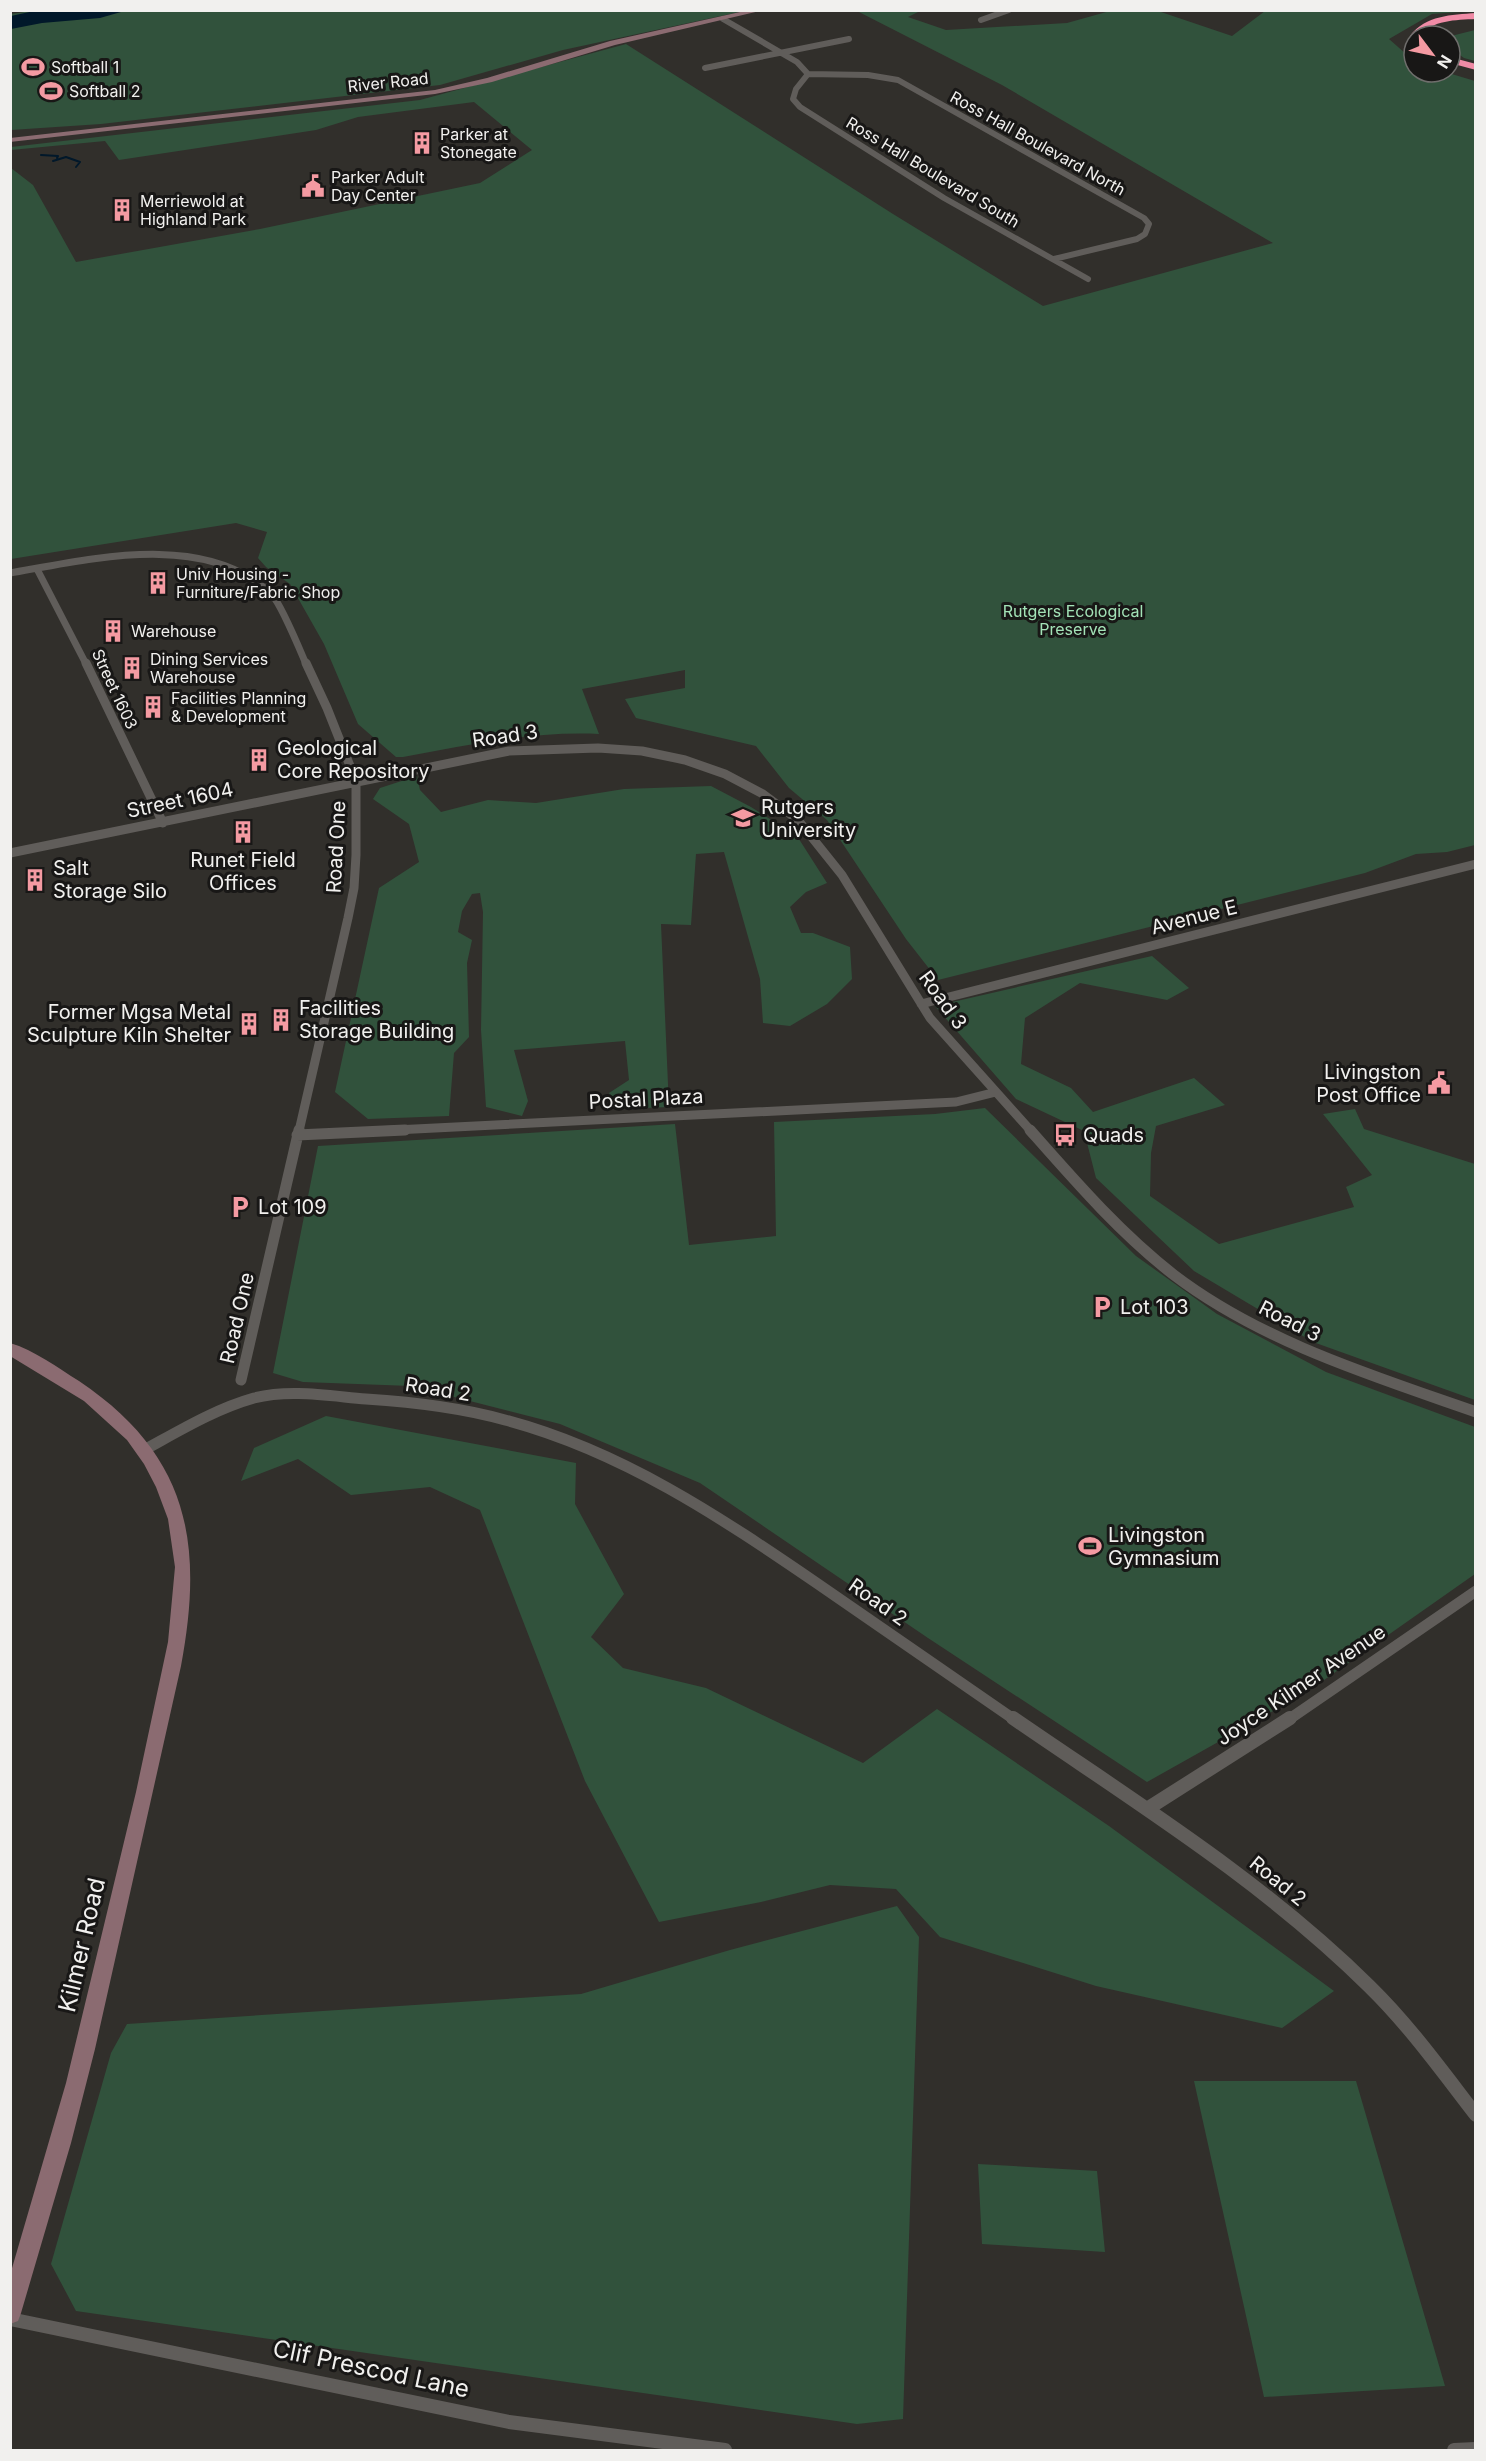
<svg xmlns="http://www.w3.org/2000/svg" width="1486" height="2461" viewBox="0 0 1486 2461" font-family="Inter,sans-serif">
<rect width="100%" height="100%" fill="#312f2b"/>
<path fill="#31523c" d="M 37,10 L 744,11 L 563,50 L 440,85 L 101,124 L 11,130 L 11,14 Z
M 857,11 L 920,11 L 908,17 L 946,30 L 1067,23 L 1110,11 L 1158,11 L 1232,36 L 1265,11 L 1475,11 L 1432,14 L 1389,39 L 1414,61 L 1414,72 L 1445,72 L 1475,81 L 1475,845 L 1447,852 L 1416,854 L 1365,873 L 938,980 L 906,939 L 827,820 L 789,788 L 756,746 L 636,718 L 625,699 L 685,688 L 685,670 L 582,689 L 599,734 C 532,731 468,745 403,757 L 396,757 L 358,724 L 324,644 L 290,584 L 266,567 L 258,558 L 267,532 L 236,523 L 11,559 L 11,168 L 33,185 L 76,262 L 260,229 L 480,183 L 532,150 L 474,102 L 358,117 L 316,130 L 119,160 L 105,141 L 11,150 L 11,147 L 420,100 L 626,44 L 893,214 L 1043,306 L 1273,243 L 1002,85 Z
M 1475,30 L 1475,61 L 1464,58 L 1450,48 L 1451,36 Z
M 417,776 L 420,790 L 441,812 L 488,800 L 536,803 L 624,789 L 711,786 L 751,807 L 797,836 L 827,883 L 806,892 L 790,907 L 801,933 L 813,933 L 850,947 L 852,979 L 827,1004 L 790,1026 L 763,1023 L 760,979 L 724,852 L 696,854 L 691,925 L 661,924 L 669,1107 L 618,1109 L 609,1093 L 629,1080 L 625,1041 L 514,1050 L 528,1101 L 522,1116 L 486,1107 L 481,1030 L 483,912 L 480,893 L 472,894 L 462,911 L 458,932 L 472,940 L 467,963 L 469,1037 L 454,1053 L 449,1116 L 368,1119 L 335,1092 L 379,888 L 419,862 L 409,824 L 373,799 L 380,788 Z
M 1152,956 L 1189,988 L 1167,1000 L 1080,983 L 1025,1018 L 1021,1064 L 1071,1088 L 1093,1112 L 1194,1078 L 1225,1105 L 1156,1126 L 1151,1153 L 1150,1196 L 1219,1244 L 1354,1207 L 1346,1187 L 1372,1175 L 1323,1114 L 1355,1109 L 1364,1129 L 1475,1164 L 1475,1400 L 1313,1342 L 1194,1271 L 1096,1178 L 1084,1131 L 1016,1099 L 935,1006 Z
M 985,1108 L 1136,1256 L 1217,1314 L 1326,1372 L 1475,1427 L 1475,1574 L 1307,1692 L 1147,1782 L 928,1638 L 700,1483 L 560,1424 L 411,1386 L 303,1382 L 273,1373 L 318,1146 L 675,1124 L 689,1245 L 776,1236 L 774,1122 L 935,1114 Z
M 326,1416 L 576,1463 L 575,1504 L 624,1594 L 591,1637 L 623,1668 L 706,1688 L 863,1763 L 937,1709 L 1109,1826 L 1334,1991 L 1282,2028 L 1096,1986 L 940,1937 L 896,1889 L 830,1885 L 761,1902 L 659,1922 L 585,1781 L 480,1510 L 430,1487 L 351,1495 L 298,1459 L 241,1481 L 254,1448 Z
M 897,1906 L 919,1937 L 903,2419 L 857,2424 L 76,2311 L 51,2264 L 111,2053 L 127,2024 L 581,1994 L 730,1950 Z
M 1194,2081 L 1356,2081 L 1445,2386 L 1264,2397 Z
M 978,2164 L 1097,2171 L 1105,2252 L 982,2244 Z"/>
<path fill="#01182a" d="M 49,11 L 121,10 L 121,12 L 100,18 L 42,23 L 11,29 L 11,16 L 34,11 Z"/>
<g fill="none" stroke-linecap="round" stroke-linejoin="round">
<path stroke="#01182a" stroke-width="2" d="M 41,155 L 58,156 L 57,158
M 53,161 L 66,157 L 80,162 L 76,167"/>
<path stroke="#605d5a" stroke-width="6" d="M 723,19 L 797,62 L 808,74
M 981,20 L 1009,10
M 705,68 L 849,39
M 808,74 L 868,75 L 898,80 L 1144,218 L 1149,224 L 1145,234 L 1137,239 L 1054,259
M 808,74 L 796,89 L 793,99 L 800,107 L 944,198 L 1088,279"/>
<path stroke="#605d5a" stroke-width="7" d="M 37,569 L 86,664
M 10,573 C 90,559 207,530 272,595 C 281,604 300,650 306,664"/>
<path stroke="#605d5a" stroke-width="9" d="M 86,663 L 163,823
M 10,853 L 509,751 L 598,748 L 642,751 L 685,760 L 725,774 L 763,794 L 798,820 L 842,875 L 930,1018 L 1031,1131
M 921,1004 L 1476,864
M 299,1131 L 348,918 L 354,888 L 356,855 L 356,781 L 327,708 L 306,663
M 375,1131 L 956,1102 L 996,1092"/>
<path stroke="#605d5a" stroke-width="11" d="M 1030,1130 C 1075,1181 1120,1233 1174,1275 C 1262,1342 1373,1376 1476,1412
M 297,1135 L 405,1130
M 241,1380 L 299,1130
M 144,1450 C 179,1431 215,1409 254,1398 C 290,1389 329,1396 366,1399 C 413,1402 459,1407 505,1420 C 622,1451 720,1517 818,1584 C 884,1629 949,1675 1015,1720
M 1288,1720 L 1476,1591"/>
<path stroke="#605d5a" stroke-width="14" d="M 1013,1718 C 1135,1802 1263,1881 1369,1986 C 1409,2025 1442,2071 1476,2115
M 1147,1809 L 1290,1718
M 10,2319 L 509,2422 L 725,2450
M 1454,2450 L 1476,2449"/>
<path fill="#8b6b71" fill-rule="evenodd" d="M 749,10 L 764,10 L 615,45 L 492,82 L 435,94 L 10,142 L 10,138 L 435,90 L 487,78 L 610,41 Z
M 10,1343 C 34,1350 58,1368 79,1381 C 189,1455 204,1543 181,1666 L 95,2049 L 71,2143 L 21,2313 L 18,2321 L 10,2324 L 10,2275 L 66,2083 L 136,1792 L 168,1642 L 175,1567 L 168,1519 L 156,1487 L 144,1464 L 127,1440 L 84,1401 L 10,1356 Z"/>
<path fill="#f08ba6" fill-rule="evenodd" d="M 1476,13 L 1476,19 C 1455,20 1433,20 1419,36 L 1414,36 L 1414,39 L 1410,36 C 1426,15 1451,15 1476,13 Z
M 1450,57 L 1476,64 L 1476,70 L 1450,63 Z"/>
</g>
<defs>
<g id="stadium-bare" transform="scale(1.8)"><path d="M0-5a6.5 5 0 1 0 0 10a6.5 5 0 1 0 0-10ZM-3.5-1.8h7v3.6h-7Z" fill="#f49aa2" stroke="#181716" stroke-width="2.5" paint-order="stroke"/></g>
<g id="building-bare" transform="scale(1.8)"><path d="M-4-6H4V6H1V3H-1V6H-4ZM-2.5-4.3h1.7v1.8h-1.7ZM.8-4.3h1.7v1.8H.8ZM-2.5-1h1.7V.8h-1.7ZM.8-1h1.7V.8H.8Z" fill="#f49aa2" stroke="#181716" stroke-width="2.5" paint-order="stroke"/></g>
<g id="civic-bare" transform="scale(1.8)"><path d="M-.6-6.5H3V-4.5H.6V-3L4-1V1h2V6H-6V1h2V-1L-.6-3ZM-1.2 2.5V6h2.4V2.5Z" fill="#f49aa2" stroke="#181716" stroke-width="2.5" paint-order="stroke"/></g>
<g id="university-bare" transform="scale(1.8)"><path d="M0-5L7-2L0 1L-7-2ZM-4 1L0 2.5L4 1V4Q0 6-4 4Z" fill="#f49aa2" stroke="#181716" stroke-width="2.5" paint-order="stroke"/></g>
<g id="bus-bare" transform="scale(1.8)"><path d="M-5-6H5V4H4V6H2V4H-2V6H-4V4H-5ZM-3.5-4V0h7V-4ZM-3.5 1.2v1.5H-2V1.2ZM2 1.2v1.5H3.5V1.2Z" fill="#f49aa2" stroke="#181716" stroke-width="2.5" paint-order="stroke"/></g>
<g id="parking-bare" transform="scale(1.8)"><path d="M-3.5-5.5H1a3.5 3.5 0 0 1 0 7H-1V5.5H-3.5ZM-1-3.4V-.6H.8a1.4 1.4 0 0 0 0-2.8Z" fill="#f49aa2" stroke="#181716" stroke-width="2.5" paint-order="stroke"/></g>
</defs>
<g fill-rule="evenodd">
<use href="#stadium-bare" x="33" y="67"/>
<use href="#stadium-bare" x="51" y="91"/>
<use href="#building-bare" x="422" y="143"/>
<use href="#civic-bare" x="313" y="186"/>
<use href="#building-bare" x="122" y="210"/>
<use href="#building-bare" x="158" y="583"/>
<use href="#building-bare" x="113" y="631"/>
<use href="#building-bare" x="132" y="668"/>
<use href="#building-bare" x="153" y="707"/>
<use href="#building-bare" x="259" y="760"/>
<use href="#university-bare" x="743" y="818"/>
<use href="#building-bare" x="243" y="832"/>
<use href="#building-bare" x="35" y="880"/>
<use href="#building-bare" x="281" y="1020"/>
<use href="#building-bare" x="249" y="1024"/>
<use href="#civic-bare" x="1439" y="1083"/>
<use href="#bus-bare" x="1065" y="1135"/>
<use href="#parking-bare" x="240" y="1207"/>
<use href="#parking-bare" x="1102" y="1307"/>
<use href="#stadium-bare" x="1090" y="1546"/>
</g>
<g text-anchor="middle" stroke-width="6" stroke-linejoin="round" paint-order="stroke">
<g font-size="16" fill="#f1f0ee" stroke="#181716" text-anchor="start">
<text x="51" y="73">Softball 1</text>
<text x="69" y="97">Softball 2</text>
<text x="440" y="140">Parker at<tspan x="440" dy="18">Stonegate</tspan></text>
<text x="331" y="183">Parker Adult<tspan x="331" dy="18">Day Center</tspan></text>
<text x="140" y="207">Merriewold at<tspan x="140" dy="18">Highland Park</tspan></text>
<text x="176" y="580">Univ Housing -<tspan x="176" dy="18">Furniture/Fabric Shop</tspan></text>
<text x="131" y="637">Warehouse</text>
<text x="150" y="665">Dining Services<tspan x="150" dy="18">Warehouse</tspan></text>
<text x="171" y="704">Facilities Planning<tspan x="171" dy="18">&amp; Development</tspan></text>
</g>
<g font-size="16" fill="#f1f0ee" stroke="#181716">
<text transform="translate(388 82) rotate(-6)" y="6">River Road</text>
<text transform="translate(1038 143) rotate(29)" y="6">Ross Hall Boulevard North</text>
<text transform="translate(933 172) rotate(31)" y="6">Ross Hall Boulevard South</text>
<text transform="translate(115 689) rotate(65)" y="6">Street 1603</text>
</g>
<g font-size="16" fill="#a3e3b7" stroke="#181716">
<text x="1073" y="617">Rutgers Ecological<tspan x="1073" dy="18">Preserve</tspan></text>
</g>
<g font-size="20" fill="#f1f0ee" stroke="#181716">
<text transform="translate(505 736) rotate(-8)" y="7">Road 3</text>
<text transform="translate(180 800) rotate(-12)" y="7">Street 1604</text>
<text transform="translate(336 847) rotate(-87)" y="7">Road One</text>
<text transform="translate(1194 917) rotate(-14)" y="7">Avenue E</text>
<text transform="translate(943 1000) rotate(54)" y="7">Road 3</text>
<text transform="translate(646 1099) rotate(-3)" y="7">Postal Plaza</text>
<text transform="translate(237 1318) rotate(-77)" y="7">Road One</text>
<text transform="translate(1290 1321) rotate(27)" y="7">Road 3</text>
<text transform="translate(438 1389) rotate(9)" y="7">Road 2</text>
<text transform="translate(878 1602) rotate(35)" y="7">Road 2</text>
<text transform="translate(1301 1685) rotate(-34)" y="7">Joyce Kilmer Avenue</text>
<text transform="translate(1278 1881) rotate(39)" y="7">Road 2</text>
</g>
<g font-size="20" fill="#f1f0ee" stroke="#181716" text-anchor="start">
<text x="277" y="755">Geological<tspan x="277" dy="23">Core Repository</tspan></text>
<text x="761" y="814">Rutgers<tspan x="761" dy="23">University</tspan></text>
<text x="243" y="867" text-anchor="middle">Runet Field<tspan x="243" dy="23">Offices</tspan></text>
<text x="53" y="875">Salt<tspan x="53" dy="23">Storage Silo</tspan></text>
<text x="299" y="1015">Facilities<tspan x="299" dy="23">Storage Building</tspan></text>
<text x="231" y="1019" text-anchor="end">Former Mgsa Metal<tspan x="231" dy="23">Sculpture Kiln Shelter</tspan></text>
<text x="1421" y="1079" text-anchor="end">Livingston<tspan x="1421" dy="23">Post Office</tspan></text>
<text x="1083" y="1142">Quads</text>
<text x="258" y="1214">Lot 109</text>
<text x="1120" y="1314">Lot 103</text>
<text x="1108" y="1542">Livingston<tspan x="1108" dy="23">Gymnasium</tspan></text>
</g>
<g font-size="24" fill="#f1f0ee" stroke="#181716">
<text transform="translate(82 1945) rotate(-77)" y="8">Kilmer Road</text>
<text transform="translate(371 2369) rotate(12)" y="8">Clif Prescod Lane</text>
</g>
</g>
<rect width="1486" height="2461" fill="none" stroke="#f1f0ee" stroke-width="24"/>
<g transform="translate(1432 54) rotate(122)"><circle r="28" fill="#181716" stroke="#6f6e6c" stroke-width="1.5"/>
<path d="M0-4.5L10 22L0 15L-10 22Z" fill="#f49aa2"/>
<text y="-9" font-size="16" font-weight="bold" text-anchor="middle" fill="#f1f0ee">N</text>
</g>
</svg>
